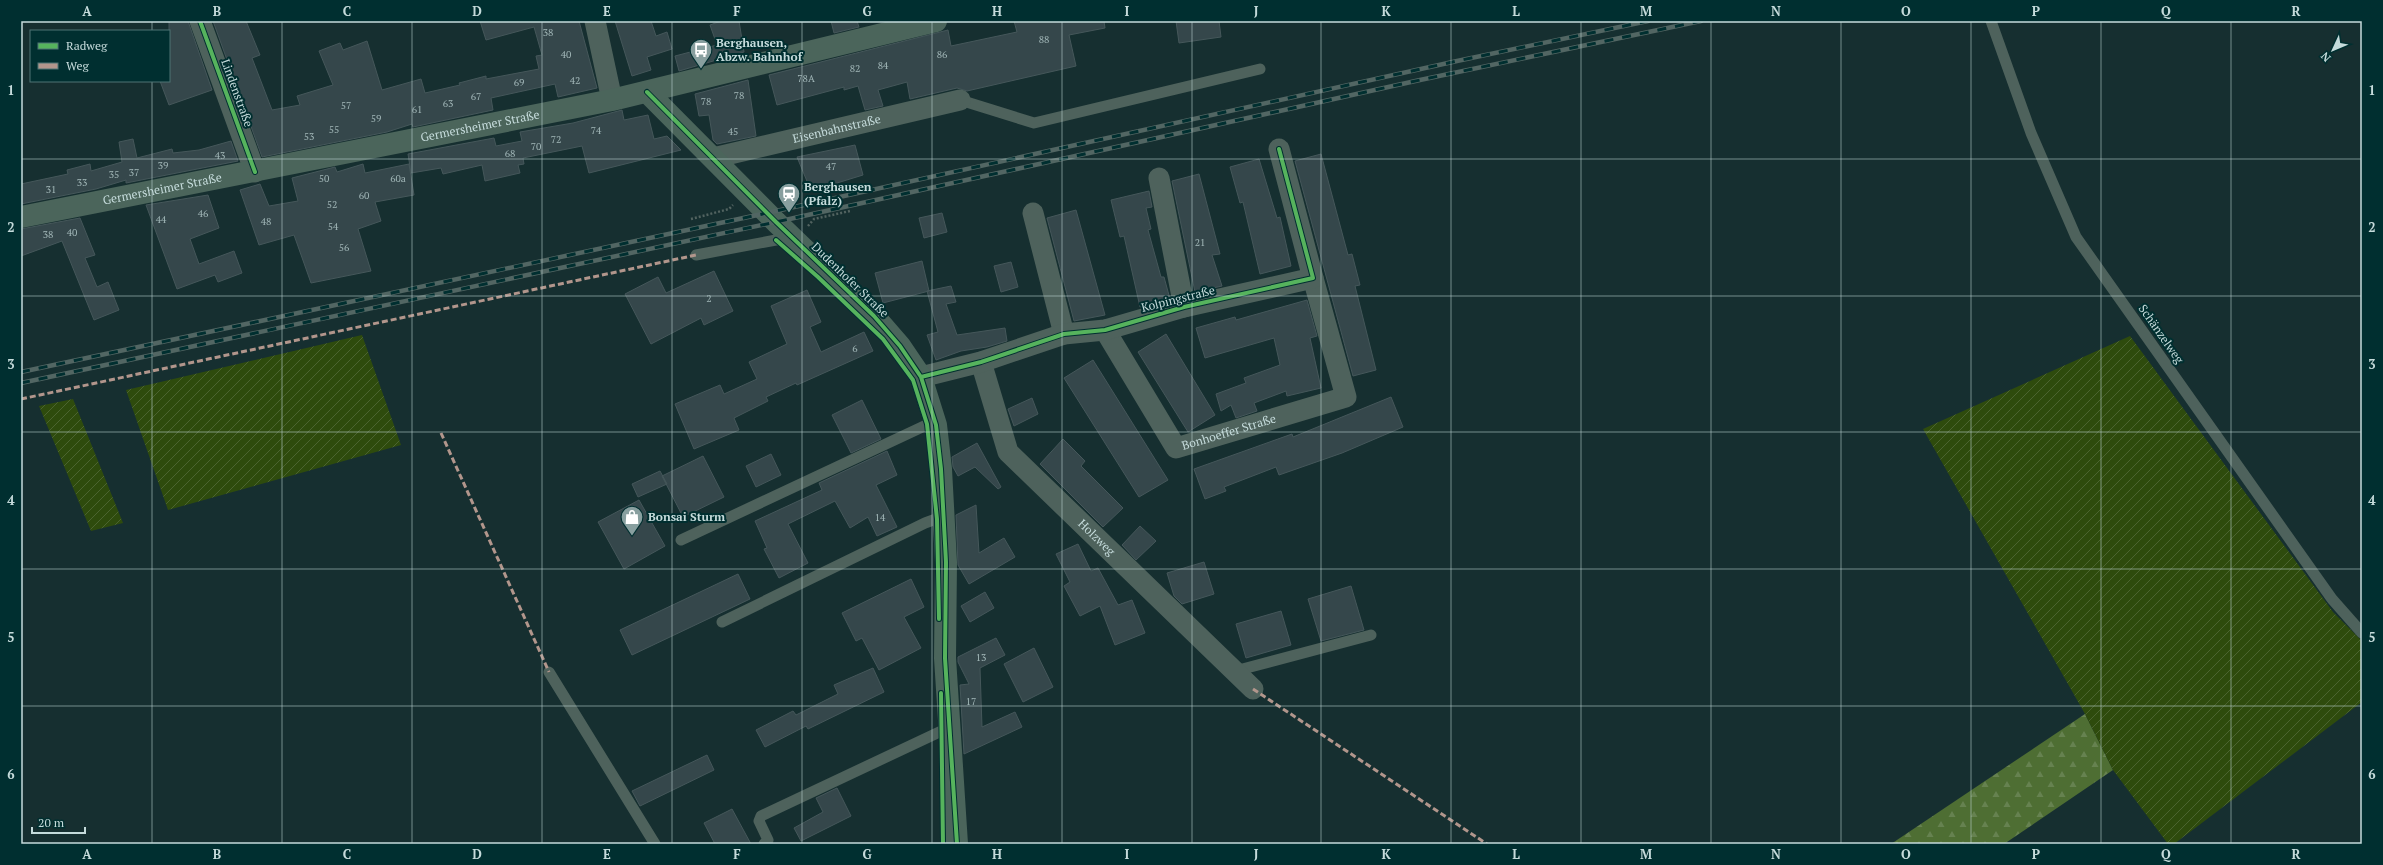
<svg xmlns="http://www.w3.org/2000/svg" width="2383" height="865" viewBox="0 0 2383 865" font-family="'PT Serif',serif">
<defs>
<pattern id="forest-firs" width="22" height="20" patternUnits="userSpaceOnUse"><rect width="22" height="20" fill="#4e6e33"/><path d="M5 1l3.5 6h-7zM16 11l3.5 6h-7z" fill="#668250"/></pattern>
<pattern id="garden-furrows" width="10" height="10" patternUnits="userSpaceOnUse"><rect width="10" height="10" fill="#2e4b0d"/><path d="M-1 1l2-2M0 10L10 0M9 11l2-2" fill="none" stroke="#4b6430"/></pattern>
</defs>
<rect width="100%" height="100%" fill="#162f30"/>
<path fill="url(#forest-firs)" d="M 2085,714 L 2113,770 L 2004,844 L 1891,844 Z"/>
<path fill="url(#garden-furrows)" d="M 362,335 L 401,445 L 168,510 L 126,390 Z
M 2130,336 L 2333,612 L 2362,641 L 2362,702 L 2174,844 L 2168,844 L 2113,770 L 2085,714 L 1923,429 Z
M 73,399 L 123,523 L 91,531 L 39,406 Z"/>
<path fill="#35474b" stroke="#45575a" d="M 169,21 L 188,21 L 212,90 L 169,105 L 160,81 L 169,81 Z
M 213,21 L 246,21 L 260,55 L 252,58 L 272,110 L 300,105 L 297,96 L 333,85 L 319,51 L 340,43 L 343,50 L 367,41 L 382,90 L 421,79 L 425,93 L 460,85 L 459,83 L 486,76 L 486,79 L 539,69 L 536,56 L 542,55 L 534,27 L 486,40 L 480,21 L 579,21 L 597,88 L 558,97 L 555,84 L 491,98 L 493,110 L 413,127 L 412,124 L 387,132 L 262,157 Z
M 615,21 L 651,21 L 656,36 L 667,32 L 672,49 L 647,57 L 651,70 L 632,76 Z
M 721,21 L 739,21 L 744,52 L 679,71 L 675,56 L 717,45 L 710,25 Z
M 831,21 L 857,21 L 859,27 L 834,33 Z
M 1014,21 L 1104,21 L 1105,28 L 1069,35 L 1076,66 L 1028,77 L 967,91 L 957,88 L 910,99 L 907,82 L 878,90 L 883,106 L 865,110 L 858,86 L 844,90 L 844,87 L 777,105 L 769,75 L 948,30 L 951,46 L 1017,32 Z
M 1176,21 L 1219,21 L 1221,37 L 1179,43 Z
M 748,80 L 756,136 L 717,144 L 713,140 L 709,115 L 699,116 L 695,94 Z
M 622,110 L 624,120 L 648,115 L 654,139 L 667,136 L 681,150 L 589,173 L 582,146 L 523,158 L 524,164 L 518,165 L 520,173 L 485,181 L 482,165 L 443,174 L 441,168 L 411,173 L 408,154 L 494,138 L 496,146 L 522,141 L 520,132 L 573,123 Z
M 133,139 L 137,158 L 172,149 L 173,153 L 199,150 L 231,141 L 238,161 L 126,183 L 126,180 L 96,189 L 21,204 L 21,184 L 68,174 L 67,170 L 90,164 L 91,171 L 122,162 L 119,142 Z
M 855,145 L 863,175 L 811,191 L 797,157 Z
M 1321,154 L 1348,255 L 1352,254 L 1360,285 L 1355,286 L 1376,370 L 1353,376 L 1295,161 Z
M 1259,159 L 1277,218 L 1280,217 L 1291,266 L 1260,274 L 1243,202 L 1240,203 L 1230,167 Z
M 363,164 L 365,173 L 409,164 L 414,195 L 375,202 L 381,221 L 358,229 L 371,271 L 311,283 L 294,235 L 259,245 L 240,190 L 260,184 L 269,206 L 298,201 L 292,178 L 335,167 L 337,172 Z
M 1199,174 L 1220,254 L 1212,255 L 1222,286 L 1195,292 L 1172,181 Z
M 1149,191 L 1152,207 L 1146,208 L 1151,229 L 1148,230 L 1161,277 L 1164,277 L 1170,299 L 1140,307 L 1124,236 L 1120,237 L 1111,200 Z
M 208,195 L 219,228 L 190,239 L 199,264 L 234,251 L 242,273 L 218,282 L 215,275 L 177,289 L 146,205 Z
M 1076,210 L 1105,315 L 1074,321 L 1047,218 Z
M 942,213 L 947,232 L 924,238 L 919,218 Z
M 80,218 L 95,255 L 85,258 L 97,287 L 108,282 L 119,310 L 94,320 L 62,241 L 21,256 L 21,229 Z
M 922,261 L 929,291 L 883,303 L 875,273 Z
M 1011,262 L 1018,287 L 1001,292 L 994,266 Z
M 714,271 L 733,311 L 704,325 L 701,318 L 651,344 L 625,294 L 658,277 L 666,293 Z
M 951,286 L 956,302 L 946,304 L 957,335 L 1005,328 L 1007,341 L 987,347 L 961,351 L 936,360 L 927,335 L 938,332 L 927,291 Z
M 807,290 L 821,322 L 810,327 L 821,352 L 864,332 L 873,351 L 797,385 L 796,383 L 766,397 L 768,401 L 734,418 L 739,430 L 694,449 L 675,404 L 720,385 L 724,394 L 757,379 L 749,362 L 787,344 L 771,306 Z
M 1307,300 L 1317,336 L 1310,338 L 1321,388 L 1287,396 L 1286,391 L 1254,403 L 1257,411 L 1236,418 L 1231,405 L 1221,411 L 1216,394 L 1246,383 L 1244,378 L 1280,365 L 1274,338 L 1205,358 L 1196,328 L 1235,317 L 1236,320 Z
M 1166,334 L 1215,415 L 1188,432 L 1138,352 Z
M 1093,360 L 1168,480 L 1139,497 L 1064,378 Z
M 1391,397 L 1403,427 L 1342,453 L 1279,475 L 1276,467 L 1224,487 L 1226,491 L 1205,499 L 1194,469 L 1292,434 L 1293,437 Z
M 1032,398 L 1038,414 L 1014,426 L 1008,409 Z
M 862,400 L 881,439 L 851,453 L 832,415 Z
M 1063,439 L 1085,461 L 1081,466 L 1123,508 L 1103,527 L 1040,464 Z
M 977,443 L 1001,487 L 998,489 L 975,467 L 958,476 L 953,467 L 952,457 Z
M 887,451 L 897,475 L 876,485 L 897,527 L 877,536 L 868,517 L 850,528 L 835,501 L 788,524 L 808,563 L 779,578 L 764,549 L 767,548 L 755,521 L 822,490 L 819,483 Z
M 771,454 L 781,475 L 756,487 L 746,466 Z
M 703,456 L 724,497 L 683,517 L 662,476 Z
M 660,471 L 667,484 L 638,497 L 632,484 Z
M 639,500 L 665,546 L 624,569 L 598,522 Z
M 976,505 L 979,553 L 1004,538 L 1015,557 L 969,584 L 958,565 L 956,515 Z
M 1140,526 L 1156,541 L 1136,560 L 1122,545 Z
M 1078,544 L 1091,571 L 1098,568 L 1118,605 L 1132,600 L 1145,633 L 1115,645 L 1100,606 L 1080,616 L 1064,586 L 1070,582 L 1056,554 Z
M 1204,562 L 1214,594 L 1182,604 L 1174,596 L 1167,573 Z
M 738,574 L 750,599 L 632,655 L 620,630 Z
M 911,579 L 924,607 L 904,617 L 921,648 L 879,670 L 862,638 L 856,641 L 842,613 Z
M 1351,586 L 1364,630 L 1321,641 L 1308,599 Z
M 985,592 L 994,608 L 970,622 L 961,606 Z
M 1281,611 L 1291,645 L 1246,658 L 1236,624 Z
M 996,638 L 1005,655 L 980,668 L 982,727 L 1015,712 L 1022,727 L 964,754 L 960,685 L 969,684 L 958,662 L 958,657 Z
M 1034,648 L 1053,687 L 1023,702 L 1004,664 Z
M 873,668 L 884,692 L 808,729 L 806,726 L 765,747 L 756,730 L 793,711 L 796,715 L 838,694 L 834,685 Z
M 707,755 L 714,770 L 640,806 L 632,791 Z
M 837,788 L 851,816 L 801,841 L 794,828 L 823,812 L 816,798 Z
M 732,809 L 751,844 L 715,844 L 704,823 Z"/>
<g fill="none" stroke-linecap="round" stroke-linejoin="round">
<path stroke="#526360" stroke-width="2.5" stroke-dasharray="2 2" stroke-linecap="butt" d="M 691,219 L 729,209 L 733,205
M 808,226 L 814,219 L 850,211"/>
<path stroke="#4e625c" stroke-width="11" d="M 1991,21 L 2031,133 L 2076,237 L 2332,599 L 2362,633
M 960,100 L 1034,123 L 1260,69
M 696,255 L 776,240 L 794,240
M 681,540 L 935,421
M 722,622 L 925,523 L 944,516
M 1235,671 L 1371,635
M 549,672 L 655,844
M 764,844 L 768,840 L 759,821 L 761,816 L 950,727"/>
<g stroke="#4e625c" stroke-width="21">
<path d="M 200,21 L 255,172"/>
<path d="M 595,21 L 612,100"/>
<path id="s1" d="M 713,158 L 960,100"/>
<path d="M 1159,178 L 1184,307"/>
<path d="M 1033,213 L 1064,334"/>
<path id="s2" d="M 1105,330 L 1176,448 L 1346,397 L 1313,278"/>
<path id="s3" d="M 981,362 L 1008,452 L 1253,689"/>
<path d="M 921,377 L 981,362 L 1064,334 L 1105,330 L 1184,307 L 1313,278 L 1279,149"/>
</g>
<g stroke="#4b655b" stroke-width="22">
<path d="M 647,92 L 776,222 L 874,316 L 900,346 L 921,377 L 936,425 L 941,469 L 946,562 L 945,658 L 957,844"/>
<path id="s4" d="M 21,217 L 612,100 L 936,21"/>
</g>
<g stroke="#526663" stroke-width="4.5">
<path id="rail" d="M 21,372 L 767,213 L 1457,61 L 1648,21
M 21,383 L 776,222 L 1420,80 L 1701,21"/>
</g>
<use href="#rail" stroke="#002f30" stroke-width="3" stroke-dasharray="9" stroke-linecap="butt"/>
<path stroke="#b2968c" stroke-width="3" stroke-dasharray="6 3" stroke-linecap="butt" d="M 21,399 L 696,255
M 441,433 L 549,672
M 1253,689 L 1487,844"/>
<g stroke="#002f30" stroke-width="6">
<path id="cycleway" d="M 200,21 L 255,172
M 647,92 L 776,222 L 874,316 L 900,346 L 921,377 L 936,425 L 941,469 L 946,562 L 945,658 L 957,844
M 776,240 L 818,277 L 883,339 L 913,380 L 927,424 L 937,519 L 939,619
M 921,377 L 981,362 L 1064,334 L 1105,330 L 1184,307 L 1313,278 L 1279,149
M 941,693 L 943,844"/>
</g>
<use href="#cycleway" stroke="#56b35d" stroke-width="4"/>
</g>
<path fill="none" stroke="#c5dbdb" stroke-width="1" stroke-opacity="0.55" d="M 152,21 L 152,31M 282,21 L 282,844M 412,21 L 412,844M 542,21 L 542,844M 672,21 L 672,844M 802,21 L 802,844M 932,21 L 932,844M 1062,21 L 1062,844M 1192,21 L 1192,844M 1321,21 L 1321,844M 1451,21 L 1451,844M 1581,21 L 1581,844M 1711,21 L 1711,844M 1841,21 L 1841,844M 1971,21 L 1971,844M 2101,21 L 2101,844M 2231,21 L 2231,844M 152,81 L 152,844M 21,159 L 2362,159M 21,296 L 2362,296M 21,432 L 2362,432M 21,569 L 2362,569M 21,706 L 2362,706"/>
<defs>
<g id="bus-pin" transform="scale(1.15)"><path d="M0 17L-7.5 6A9.5 9.5 0 1 1 7.5 6Z" fill="#889f9f" stroke="#002f30"/><path d="M-5-6H5V4H4V6H2V4H-2V6H-4V4H-5ZM-3.5-4V0h7V-4ZM-3.5 1.2v1.5H-2V1.2ZM2 1.2v1.5H3.5V1.2Z" fill="#fff"/></g>
<g id="station-pin" transform="scale(1.15)"><path d="M0 17L-7.5 6A9.5 9.5 0 1 1 7.5 6Z" fill="#889f9f" stroke="#002f30"/><path d="M-3-6H3Q5-6 5-4V2Q5 4 3 4L4.5 6H3L1.5 4h-3L-3 6H-4.5L-3 4Q-5 4-5 2V-4Q-5-6-3-6ZM-3.5-4v3h7v-3ZM-3.5 1v1.5H-2V1ZM2 1v1.5H3.5V1Z" fill="#fff"/></g>
<g id="shop-pin" transform="scale(1.15)"><path d="M0 17L-7.5 6A9.5 9.5 0 1 1 7.5 6Z" fill="#889f9f" stroke="#002f30"/><path d="M-5-2.5h2.3a2.7 3.5 0 0 1 5.4 0H5L5.5 6h-11ZM-1.5-2.5h3a1.5 2.3 0 0 0-3 0Z" fill="#fff"/></g>
</defs>
<g fill-rule="evenodd">
<use href="#bus-pin" x="701" y="50"/>
<use href="#station-pin" x="789" y="194"/>
<use href="#shop-pin" x="632" y="517"/>
</g>
<g text-anchor="middle" stroke-width="4" stroke-linejoin="round" paint-order="stroke">
<g font-size="10" fill="#a1b6b7">
<text x="548" y="36">38</text>
<text x="1044" y="43">88</text>
<text x="566" y="58">40</text>
<text x="942" y="58">86</text>
<text x="883" y="69">84</text>
<text x="855" y="72">82</text>
<text x="806" y="82">78A</text>
<text x="575" y="84">42</text>
<text x="519" y="86">69</text>
<text x="739" y="99">78</text>
<text x="476" y="100">67</text>
<text x="706" y="105">78</text>
<text x="448" y="107">63</text>
<text x="346" y="109">57</text>
<text x="417" y="113">61</text>
<text x="376" y="122">59</text>
<text x="334" y="133">55</text>
<text x="596" y="134">74</text>
<text x="733" y="135">45</text>
<text x="309" y="140">53</text>
<text x="556" y="143">72</text>
<text x="536" y="150">70</text>
<text x="510" y="157">68</text>
<text x="220" y="159">43</text>
<text x="163" y="169">39</text>
<text x="831" y="170">47</text>
<text x="134" y="176">37</text>
<text x="114" y="178">35</text>
<text x="324" y="182">50</text>
<text x="398" y="182">60a</text>
<text x="82" y="186">33</text>
<text x="51" y="193">31</text>
<text x="364" y="199">60</text>
<text x="332" y="208">52</text>
<text x="203" y="217">46</text>
<text x="161" y="223">44</text>
<text x="266" y="225">48</text>
<text x="333" y="230">54</text>
<text x="72" y="236">40</text>
<text x="48" y="238">38</text>
<text x="1200" y="246">21</text>
<text x="344" y="251">56</text>
<text x="709" y="302">2</text>
<text x="855" y="352">6</text>
<text x="880" y="521">14</text>
<text x="981" y="661">13</text>
<text x="971" y="705">17</text>
</g>
<g font-size="12" font-weight="bold" fill="#c5dbdb" stroke="#002f30" text-anchor="start">
<text x="716" y="47">Berghausen,<tspan x="716" dy="14">Abzw. Bahnhof</tspan></text>
<text x="804" y="191">Berghausen<tspan x="804" dy="14">(Pfalz)</tspan></text>
<text x="648" y="521">Bonsai Sturm</text>
</g>
<g font-size="12" fill="#c5dbdb" stroke="#002f30">
<text transform="translate(237 93) rotate(70)" y="4">Lindenstraße</text>
<text dy="4" stroke="none"><textPath href="#s4" startOffset="468">Germersheimer Straße</textPath></text>
<text dy="4" stroke="none"><textPath href="#s1" startOffset="127">Eisenbahnstraße</textPath></text>
<text dy="4" stroke="none"><textPath href="#s4" startOffset="144">Germersheimer Straße</textPath></text>
<text transform="translate(850 280) rotate(44)" y="4">Dudenhofer Straße</text>
<text transform="translate(1178 299) rotate(-14)" y="4">Kolpingstraße</text>
<text transform="translate(2161 334) rotate(55)" y="4">Schänzelweg</text>
<text dy="4" stroke="none"><textPath href="#s2" startOffset="193">Bonhoeffer Straße</textPath></text>
<text dy="4" stroke="none"><textPath href="#s3" startOffset="217">Holzweg</textPath></text>
</g>
</g>
<rect width="2383" height="865" fill="none" stroke="#002f30" stroke-width="44"/>
<rect x="30" y="30" width="140" height="52" fill="#002f30" stroke="#4f7474"/>
<rect x="38" y="43" width="20" height="6" fill="#56b35d" stroke="#4f7474"/>
<text x="66" y="50" font-size="12" fill="#c5dbdb">Radweg</text>
<rect x="38" y="63" width="20" height="6" fill="#b2968c" stroke="#4f7474"/>
<text x="66" y="70" font-size="12" fill="#c5dbdb">Weg</text>
<g transform="translate(2333 50) rotate(226)" stroke="#002f30" stroke-width="3" paint-order="stroke">
<path d="M0-3L7 15L0 10L-7 15Z" fill="#c5dbdb"/>
<text y="-6" font-size="11" font-weight="bold" text-anchor="middle" fill="#c5dbdb">N</text>
</g>
<path d="M32 827v6h53v-6" fill="none" stroke="#c5dbdb" stroke-width="2"/>
<text x="38" y="827" font-size="12" fill="#c5dbdb" stroke="#002f30" stroke-width="3" paint-order="stroke">20 m</text>
<rect x="22" y="22" width="2339" height="821" fill="none" stroke="#c5dbdb" stroke-width="1.5"/>
<g font-size="13" text-anchor="middle" font-weight="bold" fill="#c5dbdb">
<text x="87" y="16">A</text>
<text x="217" y="16">B</text>
<text x="347" y="16">C</text>
<text x="477" y="16">D</text>
<text x="607" y="16">E</text>
<text x="737" y="16">F</text>
<text x="867" y="16">G</text>
<text x="997" y="16">H</text>
<text x="1127" y="16">I</text>
<text x="1256" y="16">J</text>
<text x="1386" y="16">K</text>
<text x="1516" y="16">L</text>
<text x="1646" y="16">M</text>
<text x="1776" y="16">N</text>
<text x="1906" y="16">O</text>
<text x="2036" y="16">P</text>
<text x="2166" y="16">Q</text>
<text x="2296" y="16">R</text>
<text x="11" y="95">1</text>
<text x="2372" y="95">1</text>
<text x="11" y="232">2</text>
<text x="2372" y="232">2</text>
<text x="11" y="369">3</text>
<text x="2372" y="369">3</text>
<text x="11" y="505">4</text>
<text x="2372" y="505">4</text>
<text x="11" y="642">5</text>
<text x="2372" y="642">5</text>
<text x="11" y="779">6</text>
<text x="2372" y="779">6</text>
<text x="87" y="859">A</text>
<text x="217" y="859">B</text>
<text x="347" y="859">C</text>
<text x="477" y="859">D</text>
<text x="607" y="859">E</text>
<text x="737" y="859">F</text>
<text x="867" y="859">G</text>
<text x="997" y="859">H</text>
<text x="1127" y="859">I</text>
<text x="1256" y="859">J</text>
<text x="1386" y="859">K</text>
<text x="1516" y="859">L</text>
<text x="1646" y="859">M</text>
<text x="1776" y="859">N</text>
<text x="1906" y="859">O</text>
<text x="2036" y="859">P</text>
<text x="2166" y="859">Q</text>
<text x="2296" y="859">R</text>
</g>
</svg>
